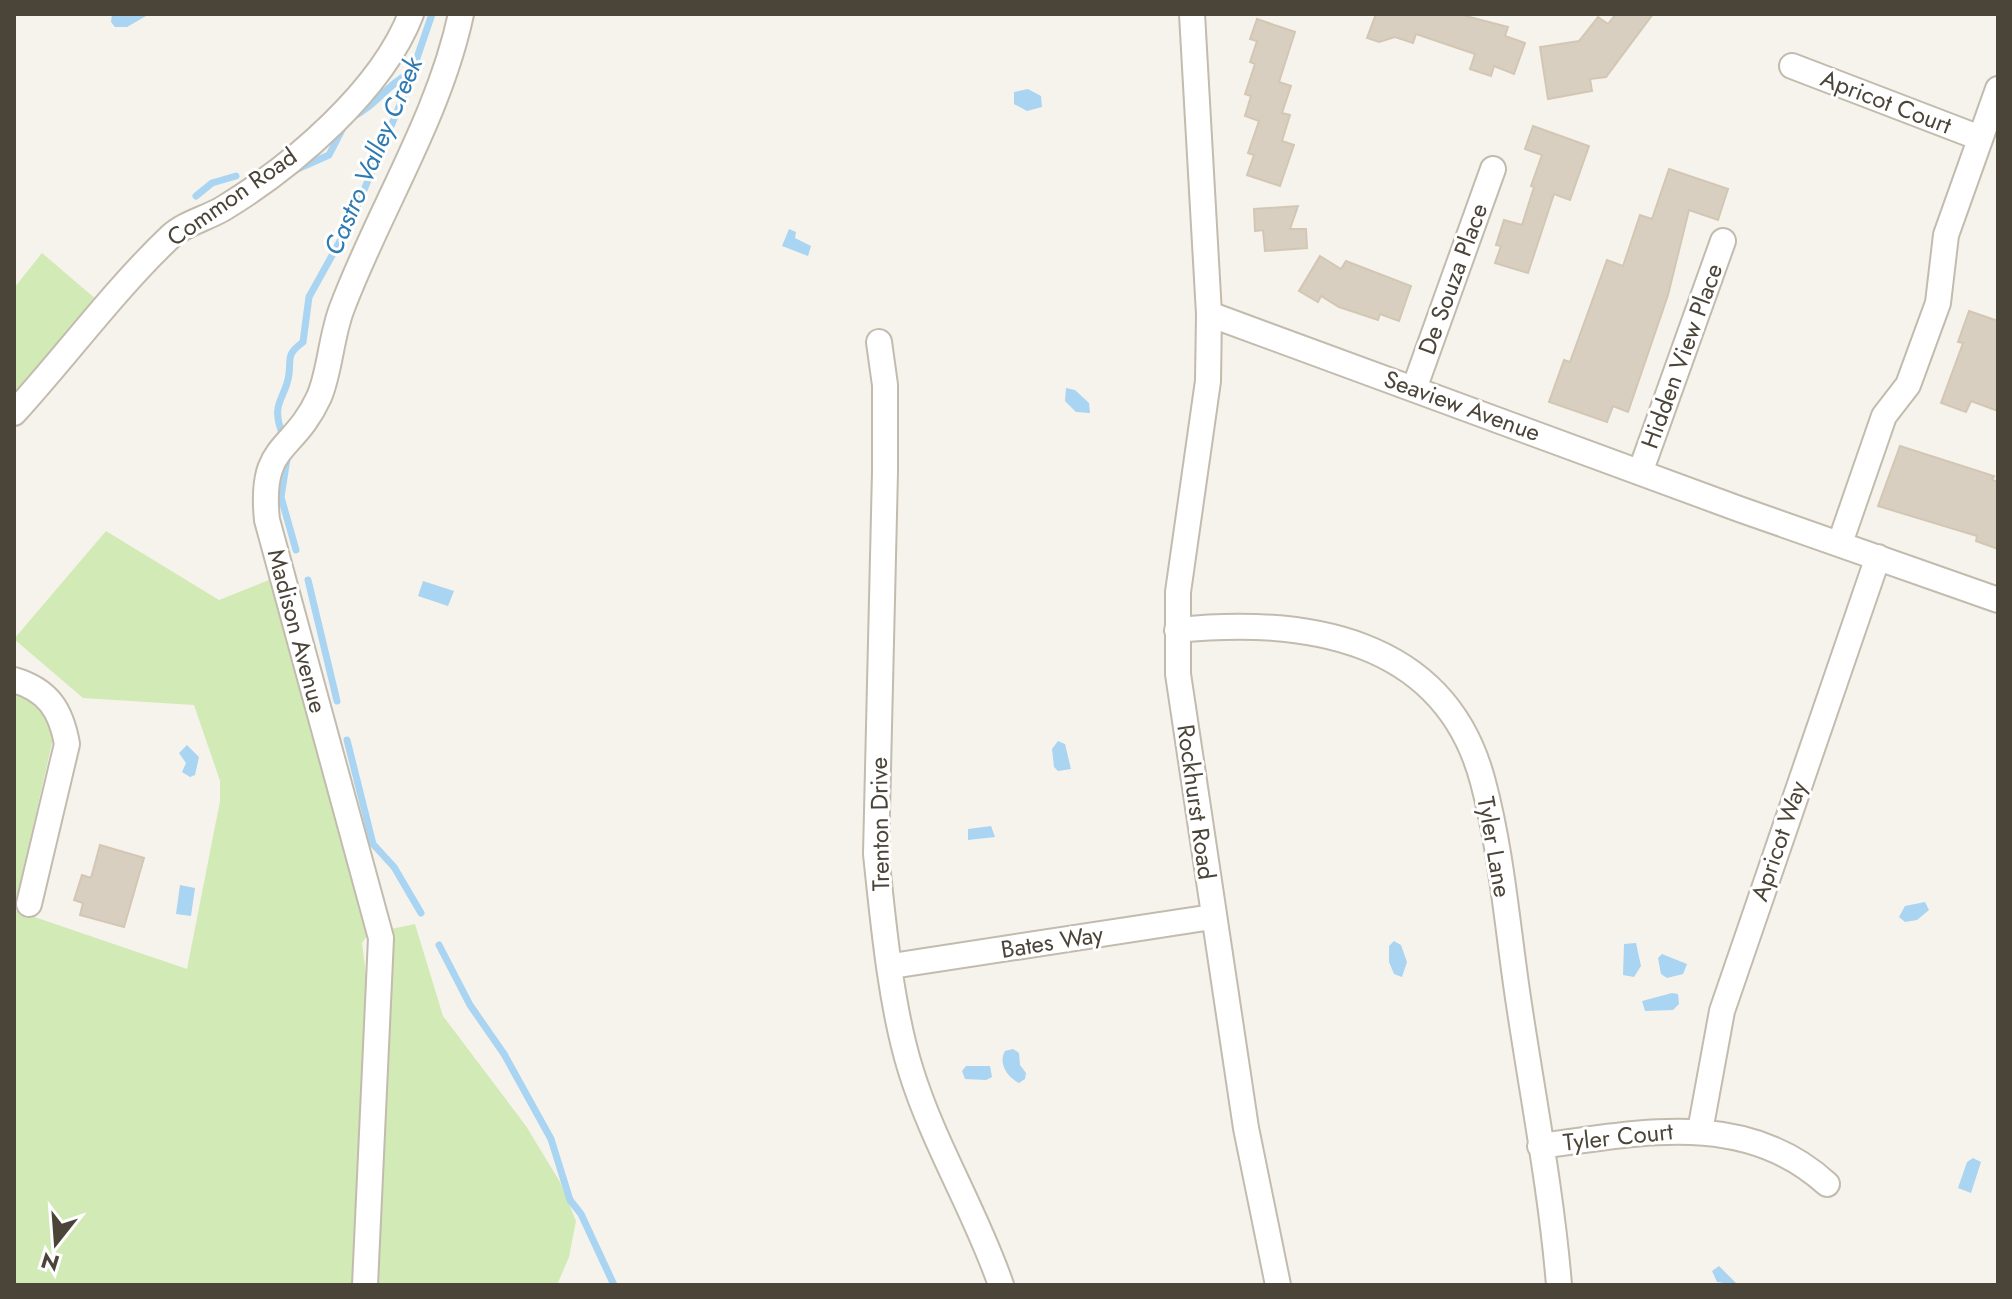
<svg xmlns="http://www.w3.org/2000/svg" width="2012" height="1299" viewBox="0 0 2012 1299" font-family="Jost,sans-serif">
<rect width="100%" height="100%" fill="#f6f3ec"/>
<path fill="#d2eab5" d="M 42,253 L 97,300 L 14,400 L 14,288 Z
M 106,531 L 219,600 L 269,580 L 369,933 L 362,943 L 367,982 L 355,1285 L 14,1285 L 14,910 L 187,969 L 220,801 L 220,781 L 194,705 L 83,698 L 14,639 Z
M 14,692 C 38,699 45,711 54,734 L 14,910 Z
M 415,924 L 443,1016 L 526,1126 L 560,1182 L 576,1221 L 569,1257 L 557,1285 L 374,1285 L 391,929 Z"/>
<path fill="#a9d4f2" d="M 112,14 L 146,14 L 146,16 L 127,27 L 115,27 L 111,22 Z
M 1028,89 L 1041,96 L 1042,107 L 1027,111 L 1014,104 L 1014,92 Z
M 789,229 L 796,232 L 795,238 L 811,246 L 808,256 L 782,246 Z
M 1066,388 L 1075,390 L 1089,403 L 1090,413 L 1076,412 L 1065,401 Z
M 423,581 L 454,591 L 448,606 L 418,596 Z
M 1058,741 L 1065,744 L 1071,769 L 1058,771 L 1054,767 L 1052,749 Z
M 187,745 L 199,757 L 195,775 L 190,777 L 182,772 L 186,763 L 179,753 Z
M 991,826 L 995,837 L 968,840 L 968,829 Z
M 180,885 L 195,888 L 191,916 L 176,914 Z
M 1925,902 L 1929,910 L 1917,920 L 1905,922 L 1899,917 L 1905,906 Z
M 1394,941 L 1401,945 L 1407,962 L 1402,977 L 1394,974 L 1389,962 L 1389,946 Z
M 1636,943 L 1641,966 L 1634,977 L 1623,975 L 1624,944 Z
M 1662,954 L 1687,964 L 1683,974 L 1667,978 L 1661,974 L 1658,958 Z
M 1672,993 L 1678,994 L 1679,1004 L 1673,1010 L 1645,1011 L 1642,1001 Z
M 1013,1049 L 1019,1053 L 1020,1065 L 1026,1073 L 1025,1079 L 1019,1083 C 1007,1077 998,1063 1005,1051 Z
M 966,1066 L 990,1066 L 992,1077 L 986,1080 L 965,1079 L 962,1071 Z
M 1973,1158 L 1981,1162 L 1971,1193 L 1958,1188 L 1967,1162 Z
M 1719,1266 L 1738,1285 L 1717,1282 L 1712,1271 Z"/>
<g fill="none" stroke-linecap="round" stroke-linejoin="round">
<path stroke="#a9d4f2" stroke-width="7" d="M 352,117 C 375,107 388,83 412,72
M 293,171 L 329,155 L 344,126
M 196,196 L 212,183 L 236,176
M 281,430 C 271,402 286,398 289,374 C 291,357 286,355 303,342 L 309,297 L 350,223 L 405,93 L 432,14
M 287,459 L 281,497 L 296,550
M 308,580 L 337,701
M 347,740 L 373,844 L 394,867 L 421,913
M 439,945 L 470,1005 L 504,1054 L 551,1139 L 570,1200 L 581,1214 L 614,1285"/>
</g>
<path fill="#d8cfc1" stroke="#d3c7b4" stroke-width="2" d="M 1376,14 L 1458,14 L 1508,27 L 1505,36 L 1525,43 L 1514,74 L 1494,66 L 1491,76 L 1470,69 L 1475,54 L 1416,34 L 1413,43 L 1395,37 L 1379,42 L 1367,38 Z
M 1616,14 L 1653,14 L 1606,77 L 1590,79 L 1592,91 L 1548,99 L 1540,47 L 1579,41 L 1598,17 L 1608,24 Z
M 1257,19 L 1295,32 L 1279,82 L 1291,86 L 1282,113 L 1290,115 L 1282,141 L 1294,145 L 1280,186 L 1247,175 L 1254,155 L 1248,153 L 1259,121 L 1245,116 L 1251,96 L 1245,94 L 1255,64 L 1250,62 L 1257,41 L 1250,39 Z
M 1533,126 L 1589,146 L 1570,200 L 1554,194 L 1528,273 L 1495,263 L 1501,246 L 1496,245 L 1504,220 L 1522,225 L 1534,187 L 1531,186 L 1542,155 L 1525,149 Z
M 1669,169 L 1728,189 L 1718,220 L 1689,210 L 1668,295 L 1628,412 L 1613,406 L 1607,422 L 1549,402 L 1564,360 L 1570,362 L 1607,260 L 1623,266 L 1640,215 L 1652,219 Z
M 1298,206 L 1290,229 L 1306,229 L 1307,248 L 1265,251 L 1263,230 L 1255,231 L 1254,209 Z
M 1320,256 L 1341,269 L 1346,261 L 1411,286 L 1399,321 L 1380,314 L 1378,320 L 1339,307 L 1321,296 L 1318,302 L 1299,291 Z
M 1969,311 L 1998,321 L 1998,411 L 1971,401 L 1966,412 L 1941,403 L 1963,343 L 1958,342 Z
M 1900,446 L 1994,476 L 1992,480 L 1998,482 L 1998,549 L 1976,541 L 1977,536 L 1878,506 Z
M 100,845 L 144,858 L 124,927 L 80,915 L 83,903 L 74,900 L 82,875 L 91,878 Z"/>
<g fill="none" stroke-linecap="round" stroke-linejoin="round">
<g stroke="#c2bbae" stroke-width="28">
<path id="street" d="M 1192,14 L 1209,314 L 1739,509 L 1998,600
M 1792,66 L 1980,138
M 1209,314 L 1208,381 L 1178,592 L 1178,674 L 1246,1128 L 1278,1285
M 879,342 L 885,385 L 885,472 L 876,854 C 883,921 891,1008 911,1071 C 934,1145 976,1212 1001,1285
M 1414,389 L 1493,169
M 14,413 C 67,355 114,290 171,236 C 185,223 208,218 224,208 C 293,166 382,90 411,14
M 1641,470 L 1723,241
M 1840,543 L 1884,416 L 1908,385 L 1938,303 L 1946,235 L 1998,89
M 1177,630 C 1304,617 1445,637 1483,782 C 1501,849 1507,922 1517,991 C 1531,1088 1551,1187 1559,1285
M 14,680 C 48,690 61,710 67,744 L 29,904
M 892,966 L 1212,917
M 1700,1131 L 1722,1011 L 1878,557
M 1540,1146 C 1639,1133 1745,1109 1827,1184
M 365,1285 L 381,938 L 267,520 C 259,442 293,454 319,397 C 330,372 331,336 342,308 C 379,210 439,117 461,14"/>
</g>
<use href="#street" stroke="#fff" stroke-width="24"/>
</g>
<g text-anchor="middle" stroke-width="6" stroke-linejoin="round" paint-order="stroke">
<g font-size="24" fill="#4b4439" stroke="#fff">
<text transform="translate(1886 102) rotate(21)" y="8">Apricot Court</text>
<text transform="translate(232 197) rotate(-35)" y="8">Common Road</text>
<text transform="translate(1453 279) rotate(-70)" y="8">De Souza Place</text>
<text transform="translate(1682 356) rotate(-70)" y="8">Hidden View Place</text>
<text transform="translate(1462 406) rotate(20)" y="8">Seaview Avenue</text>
<text transform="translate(297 631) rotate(75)" y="8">Madison Avenue</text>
<text transform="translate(1196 802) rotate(82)" y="8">Rockhurst Road</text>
<text transform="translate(880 824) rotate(-91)" y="8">Trenton Drive</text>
<text transform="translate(1779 841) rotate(-71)" y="8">Apricot Way</text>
<text transform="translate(1494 847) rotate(80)" y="8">Tyler Lane</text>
<text transform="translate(1052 942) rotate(-9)" y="8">Bates Way</text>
<text transform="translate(1618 1137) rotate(-6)" y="8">Tyler Court</text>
</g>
<g font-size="26" font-style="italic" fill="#2e7ab2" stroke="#fff">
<text transform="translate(373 156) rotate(-67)" y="9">Castro Valley Creek</text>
</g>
</g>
<rect width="2012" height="1299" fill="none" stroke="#4b4439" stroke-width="32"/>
<g transform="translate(56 1243) rotate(197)" stroke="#ffffff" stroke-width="6" paint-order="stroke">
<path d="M0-6L14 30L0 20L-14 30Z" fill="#4b4439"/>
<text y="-12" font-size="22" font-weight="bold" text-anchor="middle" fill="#4b4439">N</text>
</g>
</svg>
